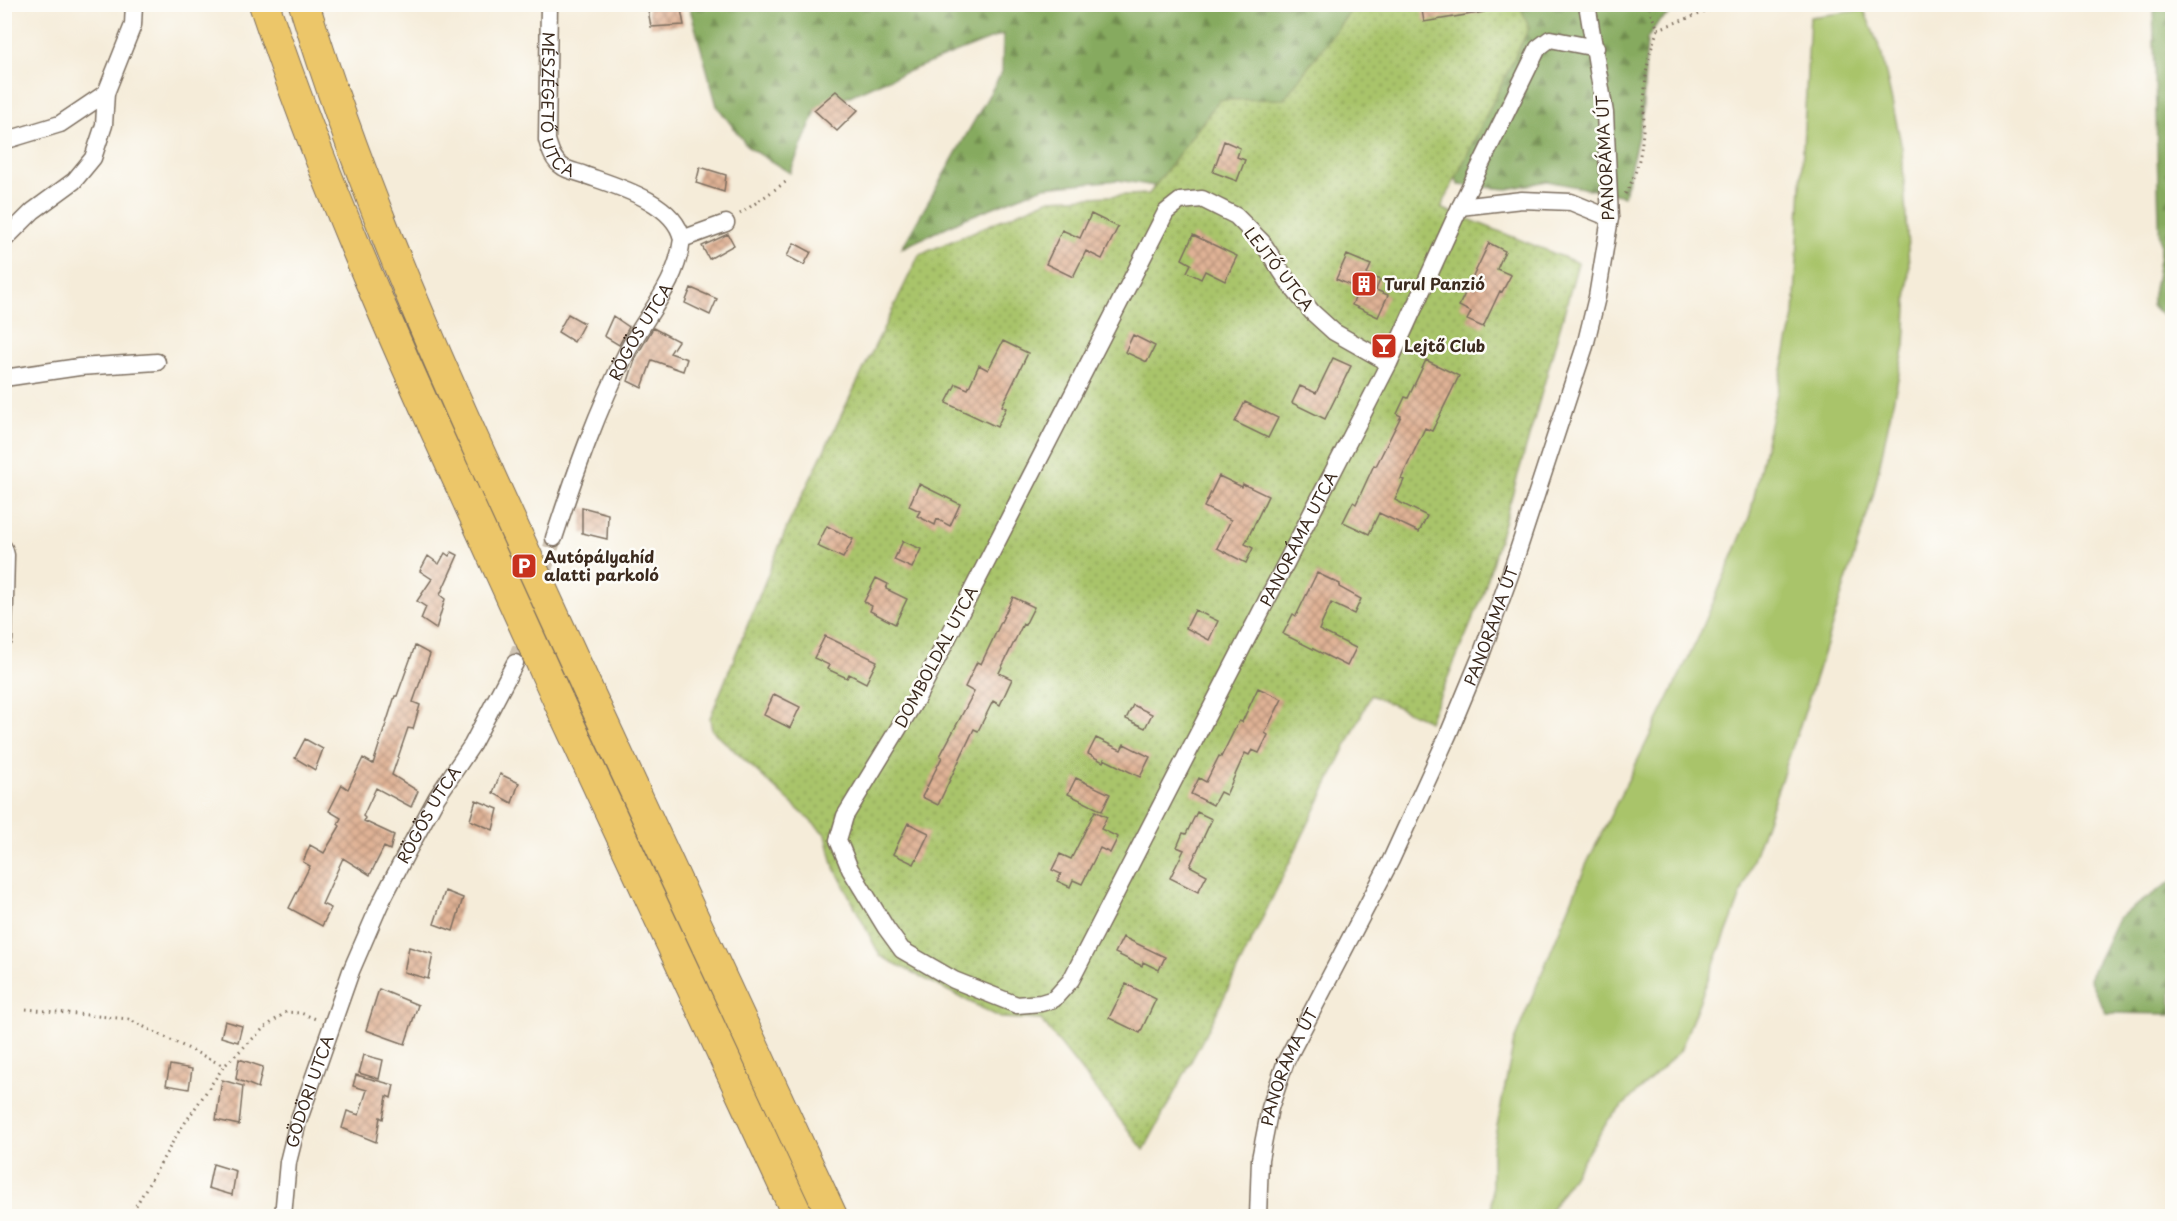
<svg xmlns="http://www.w3.org/2000/svg" width="2177" height="1221" viewBox="0 0 2177 1221" font-family="'Playpen Sans',sans-serif">
<defs>
<pattern id="forest-firs" width="22" height="20" patternUnits="userSpaceOnUse" patternTransform="scale(1.5)"><rect width="22" height="20" fill="#86aa5f"/><path d="M5 1l3.5 6h-7zM16 11l3.5 6h-7z" fill="#6f8b4e"/></pattern>
<pattern id="park-dots" width="8" height="8" patternUnits="userSpaceOnUse" patternTransform="scale(1.5)"><rect width="8" height="8" fill="#a9c46b"/><path d="M2 2h.1M6 6h.1" fill="none" stroke="#8b9f57" stroke-width="1.8" stroke-linecap="round"/></pattern>
<pattern id="building-cross-hatch" width="8" height="8" patternUnits="userSpaceOnUse" patternTransform="scale(1.5)"><rect width="8" height="8" fill="#e0b396"/><path d="M0 0l8 8M0 8l8-8" fill="none" stroke="#b7927a"/></pattern>
</defs>
<rect width="100%" height="100%" fill="#fdfcf7"/>
<filter id="ink" filterUnits="userSpaceOnUse"><feTurbulence type="fractalNoise" baseFrequency=".0167" numOctaves="2"/><feDisplacementMap in="SourceGraphic" scale="12" xChannelSelector="R" yChannelSelector="G"/><feConvolveMatrix kernelMatrix="1 2 1 2 8 2 1 2 1" color-interpolation-filters="sRGB"/></filter>
<filter id="wash" filterUnits="userSpaceOnUse"><feTurbulence type="fractalNoise" baseFrequency=".008" numOctaves="4" result="noise"/><feDisplacementMap in="SourceGraphic" scale="24" xChannelSelector="R" yChannelSelector="G"/><feGaussianBlur stdDeviation="1.35" result="paint"/><feColorMatrix in="noise" values="0 0 0 0 0 0 0 0 0 0 0 0 0 0 0 0 0 1.4 0 .05"/><feComposite in="paint" operator="in"/></filter>
<g filter="url(#wash)">
<rect width="100%" height="100%" fill="#f5ecd9"/>
<path fill="#a9c46b" stroke="#727744" stroke-width="1.5" d="M 1864,10 L 1881,51 L 1902,148 L 1909,267 L 1905,346 L 1873,496 L 1803,717 L 1738,903 L 1680,1051 L 1609,1119 L 1547,1216 L 1492,1216 L 1492,1151 L 1514,1041 L 1587,863 L 1699,636 L 1750,515 L 1794,316 L 1810,17 Z"/>
<path fill="url(#forest-firs)" stroke="#606a3e" stroke-width="1.5" d="M 689,5 L 1410,5 L 1186,191 L 1118,180 L 1044,187 L 961,220 L 902,248 L 1002,72 L 1003,34 L 881,82 L 816,111 L 790,173 L 748,147 L 717,106 Z
M 1485,5 L 1694,5 L 1678,9 L 1659,21 L 1647,39 L 1642,119 L 1624,196 L 1547,181 L 1508,189 L 1458,185 L 1446,141 Z
M 2153,5 L 2172,5 L 2172,322 L 2151,306 L 2160,255 Z
M 2172,881 L 2172,1014 L 2106,1013 L 2089,979 L 2118,918 Z"/>
<path fill="url(#park-dots)" stroke="#727744" stroke-width="1.5" d="M 1355,5 L 1520,5 L 1529,28 L 1441,208 L 1578,263 L 1534,420 L 1482,598 L 1429,721 L 1371,695 L 1211,1024 L 1144,1150 L 1041,1020 L 1001,1018 L 880,956 L 833,864 L 826,835 L 712,730 L 710,718 L 787,527 L 919,255 L 1050,199 L 1149,194 L 1219,100 L 1284,99 Z"/>
<g id="blocks">
<path fill="url(#building-cross-hatch)" d="M 647,4 L 680,4 L 684,25 L 651,27 Z
M 1421,4 L 1484,4 L 1484,12 L 1424,22 Z
M 836,91 L 858,110 L 837,131 L 814,110 Z
M 1224,141 L 1240,148 L 1237,157 L 1245,160 L 1237,181 L 1213,172 Z
M 700,167 L 726,175 L 724,192 L 696,183 Z
M 1091,214 L 1118,227 L 1102,259 L 1086,251 L 1073,277 L 1046,264 L 1062,230 L 1080,238 Z
M 728,234 L 734,245 L 709,259 L 702,246 Z
M 1193,235 L 1237,256 L 1225,281 L 1205,271 L 1201,279 L 1187,272 L 1191,264 L 1182,259 Z
M 794,243 L 811,252 L 804,265 L 787,256 Z
M 1489,243 L 1505,251 L 1497,269 L 1511,275 L 1502,292 L 1500,291 L 1483,327 L 1467,320 L 1471,312 L 1459,306 Z
M 1347,255 L 1371,265 L 1367,274 L 1380,280 L 1376,290 L 1388,295 L 1378,317 L 1352,305 L 1359,289 L 1336,279 Z
M 691,288 L 717,299 L 710,315 L 685,303 Z
M 568,314 L 584,323 L 574,342 L 558,332 Z
M 613,316 L 629,327 L 619,345 L 604,336 Z
M 653,328 L 678,341 L 670,353 L 687,359 L 683,371 L 652,360 L 642,388 L 628,381 L 636,357 Z
M 1133,335 L 1155,346 L 1147,362 L 1125,352 Z
M 1003,341 L 1028,353 L 1002,406 L 1006,408 L 997,427 L 946,403 L 956,384 L 968,389 L 979,365 L 988,370 Z
M 1333,358 L 1351,366 L 1325,419 L 1292,403 L 1300,386 L 1316,393 Z
M 1426,360 L 1459,376 L 1432,431 L 1425,428 L 1401,479 L 1404,480 L 1395,500 L 1427,516 L 1419,532 L 1379,513 L 1369,534 L 1343,522 L 1353,502 L 1356,504 L 1374,465 L 1376,466 L 1401,416 L 1397,414 L 1405,397 L 1408,398 Z
M 1245,402 L 1278,418 L 1268,438 L 1235,422 Z
M 1219,476 L 1242,487 L 1243,484 L 1268,496 L 1245,544 L 1253,548 L 1246,563 L 1217,548 L 1231,520 L 1204,507 Z
M 919,484 L 960,504 L 950,526 L 937,519 L 935,525 L 917,516 L 920,511 L 909,506 Z
M 582,507 L 608,514 L 607,539 L 582,533 Z
M 827,526 L 853,539 L 843,558 L 817,546 Z
M 903,541 L 921,549 L 912,568 L 894,560 Z
M 452,552 L 458,555 L 440,595 L 445,599 L 436,629 L 421,619 L 426,607 L 417,601 L 432,579 L 420,571 L 428,556 L 439,564 L 445,553 L 449,556 Z
M 1317,573 L 1340,584 L 1339,587 L 1361,599 L 1354,614 L 1331,603 L 1319,630 L 1356,648 L 1347,666 L 1283,634 L 1293,614 L 1296,616 Z
M 876,578 L 888,584 L 886,589 L 907,599 L 895,624 L 870,611 L 872,606 L 864,602 Z
M 1013,597 L 1034,607 L 1025,625 L 1023,624 L 999,673 L 1012,679 L 1000,705 L 993,701 L 978,731 L 974,729 L 938,805 L 922,797 L 942,757 L 940,756 L 974,692 L 965,687 L 977,662 L 981,664 Z
M 1195,610 L 1218,621 L 1209,640 L 1186,628 Z
M 825,636 L 877,661 L 866,683 L 849,674 L 847,678 L 827,669 L 829,665 L 814,658 Z
M 415,646 L 430,654 L 413,702 L 420,705 L 413,729 L 408,728 L 392,775 L 418,791 L 411,807 L 376,788 L 363,816 L 365,818 L 364,821 L 394,835 L 390,850 L 384,847 L 370,875 L 343,858 L 322,904 L 331,908 L 322,926 L 289,908 L 310,866 L 303,862 L 310,845 L 324,853 L 340,826 L 338,824 L 341,818 L 329,811 L 342,785 L 348,789 L 363,758 L 373,764 L 395,696 L 397,696 Z
M 1258,688 L 1282,699 L 1265,733 L 1268,735 L 1259,753 L 1252,750 L 1249,755 L 1245,753 L 1226,795 L 1220,792 L 1213,805 L 1191,794 L 1199,778 L 1206,782 L 1219,756 L 1221,757 L 1239,721 L 1242,722 Z
M 774,694 L 800,707 L 790,728 L 764,715 Z
M 1133,705 L 1152,714 L 1145,728 L 1126,719 Z
M 1096,738 L 1121,750 L 1124,744 L 1150,757 L 1140,777 L 1104,759 L 1103,762 L 1088,754 Z
M 305,739 L 323,749 L 315,770 L 295,758 Z
M 500,774 L 519,783 L 512,803 L 493,793 Z
M 1076,778 L 1110,794 L 1102,811 L 1068,794 Z
M 476,800 L 498,809 L 493,830 L 470,820 Z
M 1095,811 L 1107,817 L 1101,829 L 1118,837 L 1110,853 L 1100,848 L 1082,884 L 1073,880 L 1070,887 L 1057,881 L 1061,874 L 1052,870 L 1060,854 L 1071,859 Z
M 1197,812 L 1212,819 L 1190,866 L 1207,875 L 1198,892 L 1170,878 L 1184,850 L 1177,847 L 1183,833 L 1186,834 Z
M 908,823 L 929,833 L 914,864 L 893,854 Z
M 445,891 L 463,898 L 453,931 L 434,924 Z
M 1123,937 L 1165,957 L 1159,970 L 1143,962 L 1142,966 L 1115,953 Z
M 409,947 L 433,954 L 428,979 L 404,972 Z
M 1126,984 L 1156,999 L 1140,1033 L 1109,1018 Z
M 379,989 L 418,1005 L 405,1044 L 366,1030 Z
M 225,1021 L 242,1026 L 238,1042 L 221,1037 Z
M 364,1055 L 383,1060 L 379,1079 L 359,1073 Z
M 239,1059 L 263,1067 L 258,1088 L 236,1079 Z
M 170,1065 L 192,1069 L 189,1089 L 166,1085 Z
M 356,1075 L 394,1085 L 391,1098 L 387,1096 L 383,1119 L 380,1117 L 376,1142 L 342,1128 L 347,1111 L 359,1115 L 367,1090 L 353,1086 Z
M 222,1080 L 243,1086 L 239,1125 L 216,1120 Z
M 213,1164 L 236,1171 L 232,1195 L 208,1188 Z"/>
</g>
</g>
<g filter="url(#ink)">
<use href="#blocks" fill-opacity="0" stroke="#7c6e5f" stroke-width="1.5"/>
<g fill="none" stroke-linecap="round" stroke-linejoin="round">
<path stroke="#d0c5b4" stroke-width="16" stroke-dasharray="16 8" stroke-linecap="butt" d="M 515,663 L 554,538"/>
<g stroke="#7c6e5f" stroke-width="19">
<g id="street">
<path id="s1" d="M 549,4 L 547,140 C 550,150 553,161 563,167 C 569,171 578,172 585,175 C 616,186 675,202 682,239"/>
<path d="M 4,141 L 60,124 L 106,93 L 133,25 L 134,4"/>
<path d="M 1460,207 L 1522,200 L 1571,202 L 1610,218"/>
<path d="M 4,240 L 33,211 L 74,181 L 93,158 L 104,125 L 106,93"/>
<path id="s2" d="M 1389,363 L 1334,332 L 1312,312 L 1291,286 L 1262,242 L 1236,216 L 1202,199 L 1180,201 L 1166,212 L 917,698 L 845,816 L 838,840 L 850,869 L 886,928 L 902,950 L 954,980 L 1017,1005 L 1041,1003 L 1054,999 L 1071,980 L 1389,363 L 1460,207 L 1538,48 L 1550,39 L 1596,48"/>
<path d="M 4,378 L 79,367 L 157,362"/>
<path id="s3" d="M 554,538 C 575,474 597,410 628,350 C 648,312 677,284 682,239 L 726,223"/>
<path d="M 4,548 L 6,555 L 4,640"/>
<path id="s4" d="M 283,1216 L 288,1162 L 298,1122 L 351,971 L 380,904 L 406,854 L 437,797 L 472,745 L 515,663"/>
<path id="s5" d="M 1258,1216 L 1260,1159 L 1270,1108 L 1286,1061 L 1391,860 L 1448,735 L 1480,658 L 1510,575 L 1585,346 L 1597,297 L 1610,218 L 1605,113 L 1587,4"/>
</g>
</g>
<g stroke="#7c6e5f" stroke-width="32">
<path id="highway" d="M 264,4 C 320,171 390,332 463,491
M 304,4 C 353,164 419,319 488,471
M 588,690 L 832,1216
M 563,711 L 798,1216"/>
</g>
<path stroke="#7c6e5f" stroke-width="3" stroke-dasharray="1.5 4.5" stroke-linecap="butt" d="M 1658,29 L 1728,4
M 1625,194 C 1648,158 1642,115 1646,75 C 1648,59 1652,45 1658,29 L 1649,10 L 1650,4
M 740,214 L 787,181
M 26,1009 L 128,1019 L 224,1066
M 130,1216 L 178,1133 L 224,1066 L 264,1028 L 286,1012 L 301,1013 L 316,1019"/>
<use href="#street" stroke="#fff" stroke-width="16"/>
<use href="#highway" stroke="#ecc669" stroke-width="30"/>
<g stroke="#7c6e5f" stroke-width="32" stroke-linecap="butt">
<path id="highway-bridge" d="M 488,471 L 588,690
M 463,491 L 563,711"/>
</g>
<use href="#highway-bridge" stroke="#ecc669" stroke-width="30"/>
</g>
</g>
<defs>
<g id="building-square" transform="scale(1.35)"><rect x="-9" y="-9" width="18" height="18" rx="4" fill="#c8321e" stroke="#fdfcf7"/><path d="M-4-6H4V6H1V3H-1V6H-4ZM-2.5-4.3h1.7v1.8h-1.7ZM.8-4.3h1.7v1.8H.8ZM-2.5-1h1.7V.8h-1.7ZM.8-1h1.7V.8H.8Z" fill="#fff"/></g>
<g id="bar-square" transform="scale(1.35)"><rect x="-9" y="-9" width="18" height="18" rx="4" fill="#c8321e" stroke="#fdfcf7"/><path d="M-6-5H6L.8 .8V4.5H3.5V6h-7V4.5H-.8V.8Z" fill="#fff"/></g>
<g id="parking-square" transform="scale(1.35)"><rect x="-9" y="-9" width="18" height="18" rx="4" fill="#c8321e" stroke="#fdfcf7"/><path d="M-3.5-5.5H1a3.5 3.5 0 0 1 0 7H-1V5.5H-3.5ZM-1-3.4V-.6H.8a1.4 1.4 0 0 0 0-2.8Z" fill="#fff"/></g>
</defs>
<g fill-rule="evenodd">
<use href="#building-square" x="1364" y="284"/>
<use href="#bar-square" x="1384" y="346"/>
<use href="#parking-square" x="524" y="566"/>
</g>
<g text-anchor="middle" stroke-width="5" stroke-linejoin="round" paint-order="stroke">
<g font-size="16" fill="#3b2a1e" stroke="#fdfcf7">
<text dy="6" stroke="none"><textPath href="#s1" startOffset="104">MÉSZÉGETŐ UTCA</textPath></text>
<text transform="translate(1605 158) rotate(-93)" y="6">PANORÁMA ÚT</text>
<text transform="translate(1279 269) rotate(52)" y="6">LEJTŐ UTCA</text>
<text dy="6" stroke="none"><textPath href="#s3" startOffset="224">RÖGÖS UTCA</textPath></text>
<text dy="6" stroke="none"><textPath href="#s2" startOffset="1818">PANORÁMA UTCA</textPath></text>
<text dy="6" stroke="none"><textPath href="#s5" startOffset="640">PANORÁMA ÚT</textPath></text>
<text transform="translate(936 657) rotate(-62)" y="6">DOMBOLDAL UTCA</text>
<text dy="6" stroke="none"><textPath href="#s4" startOffset="430">RÖGÖS UTCA</textPath></text>
<text dy="6" stroke="none"><textPath href="#s5" startOffset="154">PANORÁMA ÚT</textPath></text>
<text dy="6" stroke="none"><textPath href="#s4" startOffset="128">GÖDÖRI UTCA</textPath></text>
</g>
<g font-size="16" font-weight="bold" fill="#3b2a1e" stroke="#fdfcf7" text-anchor="start">
<text x="1384" y="290">Turul Panzió</text>
<text x="1404" y="352">Lejtő Club</text>
<text x="544" y="563">Autópályahíd<tspan x="544" dy="18">alatti parkoló</tspan></text>
</g>
</g>
<rect width="2177" height="1221" fill="none" stroke="#fdfcf7" stroke-width="24"/>
</svg>
